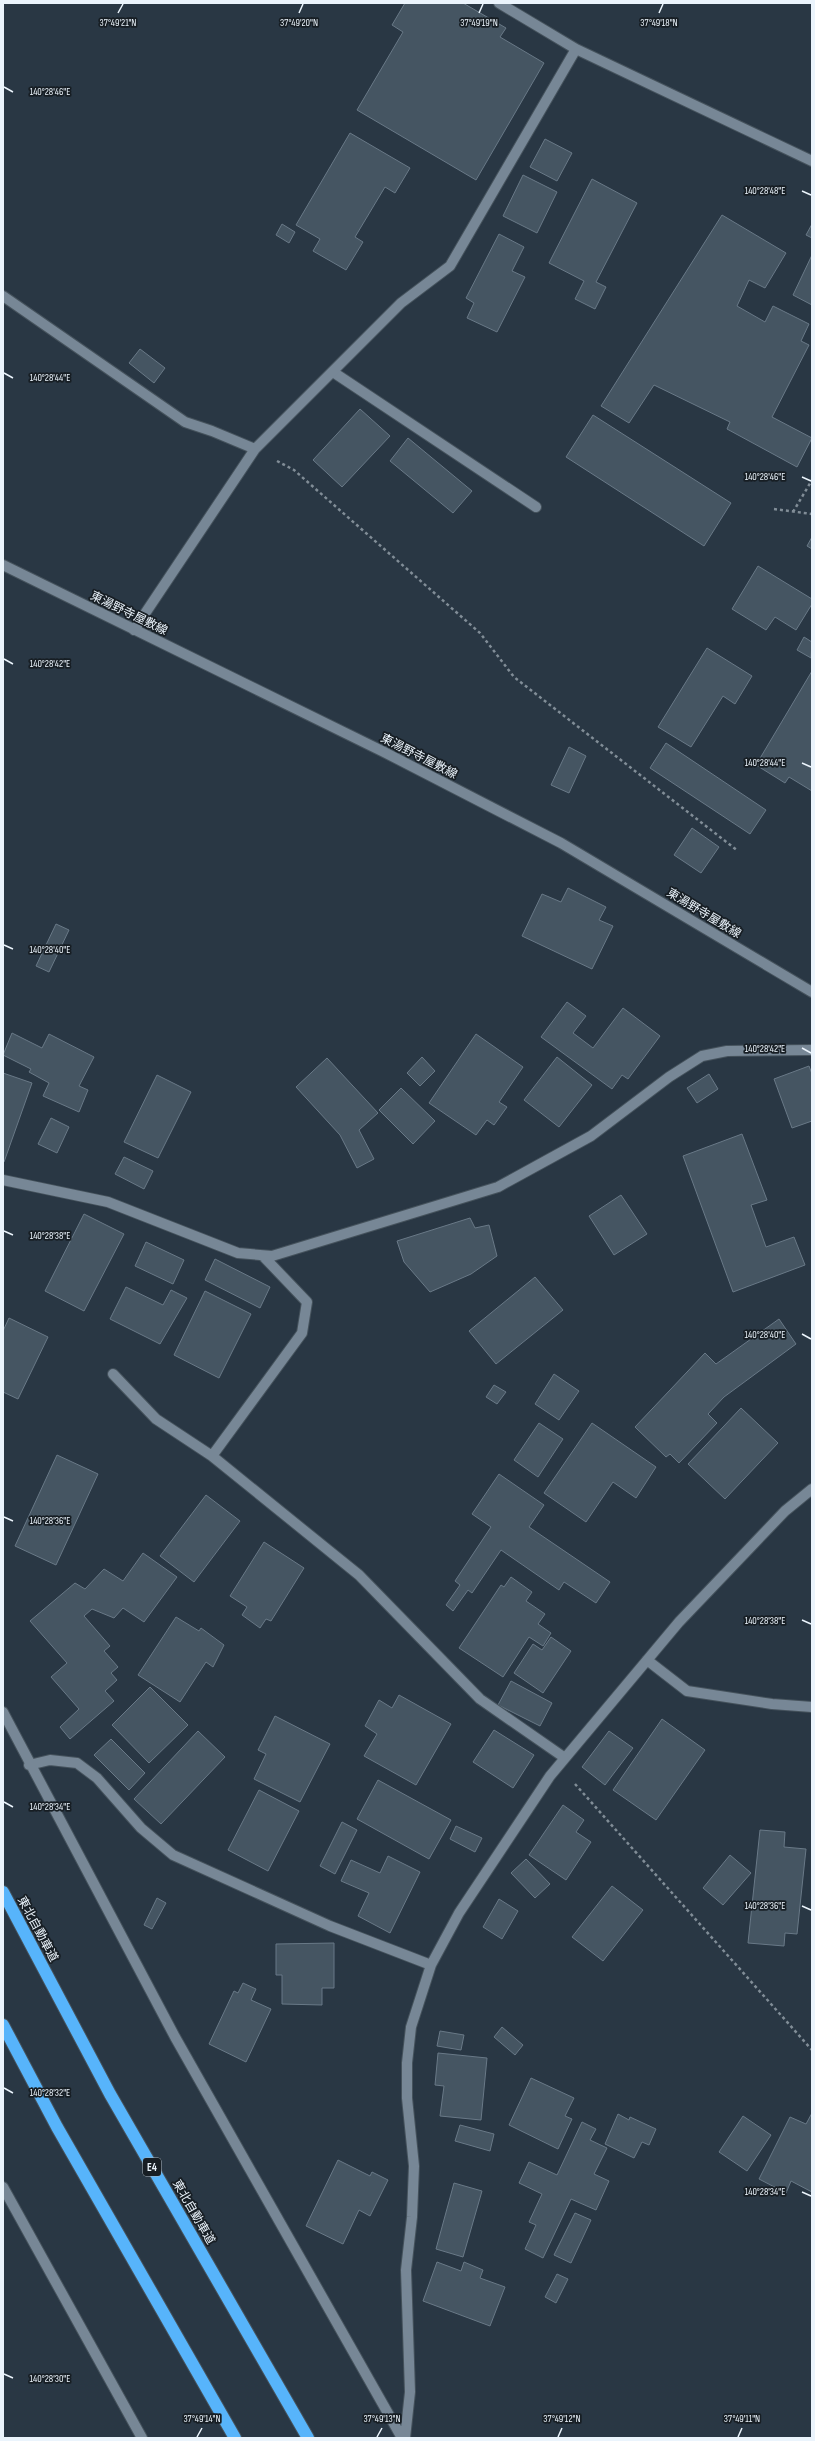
<svg xmlns="http://www.w3.org/2000/svg" width="815" height="2441" viewBox="0 0 815 2441" font-family="'Sofia Sans Condensed','Noto Sans JP',sans-serif">
<rect width="100%" height="100%" fill="#293744"/>
<path fill="#455562" stroke="#697987" d="M 405,3 L 463,3 L 506,28 L 500,37 L 544,63 L 476,180 L 357,110 L 403,32 L 392,25 Z
M 350,133 L 410,168 L 395,193 L 385,187 L 355,237 L 363,242 L 346,270 L 313,251 L 320,239 L 296,225 Z
M 545,139 L 572,153 L 557,181 L 530,167 Z
M 523,175 L 557,192 L 537,233 L 503,216 Z
M 592,179 L 637,203 L 596,282 L 606,287 L 595,309 L 575,299 L 584,281 L 549,263 Z
M 722,215 L 786,253 L 765,288 L 749,280 L 737,306 L 765,322 L 773,306 L 809,324 L 801,341 L 809,345 L 772,417 L 812,438 L 797,467 L 727,429 L 730,422 L 654,385 L 629,423 L 601,406 Z
M 282,224 L 295,232 L 289,243 L 276,235 Z
M 812,224 L 812,238 L 806,235 Z
M 499,234 L 524,247 L 512,271 L 525,277 L 497,332 L 467,318 L 474,303 L 466,298 Z
M 812,255 L 812,305 L 793,295 Z
M 140,349 L 165,368 L 154,383 L 129,363 Z
M 360,409 L 390,436 L 342,487 L 313,460 Z
M 593,415 L 731,503 L 704,546 L 566,457 Z
M 408,438 L 472,491 L 453,513 L 390,461 Z
M 812,537 L 812,549 L 807,546 Z
M 758,566 L 812,599 L 812,604 L 796,630 L 775,617 L 766,630 L 732,609 Z
M 804,637 L 812,642 L 811,658 L 797,650 Z
M 707,648 L 752,676 L 735,704 L 723,696 L 691,747 L 658,727 Z
M 812,671 L 812,791 L 789,777 L 785,783 L 756,765 Z
M 666,743 L 766,810 L 750,834 L 650,768 Z
M 569,747 L 586,756 L 569,793 L 551,785 Z
M 692,828 L 719,847 L 701,873 L 674,855 Z
M 568,888 L 606,907 L 599,920 L 613,926 L 592,969 L 522,936 L 542,894 L 561,902 Z
M 56,924 L 69,930 L 49,972 L 36,966 Z
M 567,1002 L 586,1016 L 573,1033 L 593,1048 L 623,1008 L 660,1036 L 628,1079 L 622,1075 L 612,1089 L 541,1037 Z
M 12,1033 L 42,1048 L 49,1034 L 94,1057 L 79,1086 L 88,1090 L 79,1112 L 43,1096 L 49,1083 L 29,1072 L 31,1069 L 3,1055 Z
M 476,1034 L 523,1067 L 499,1102 L 507,1107 L 494,1125 L 487,1120 L 476,1135 L 429,1103 Z
M 422,1057 L 435,1071 L 420,1086 L 407,1073 Z
M 557,1057 L 592,1085 L 559,1127 L 524,1100 Z
M 327,1058 L 378,1113 L 359,1130 L 374,1159 L 357,1168 L 340,1135 L 296,1087 Z
M 809,1066 L 812,1074 L 812,1121 L 792,1128 L 774,1079 Z
M 3,1073 L 32,1083 L 4,1162 L 3,1161 Z
M 709,1074 L 718,1089 L 697,1103 L 687,1088 Z
M 157,1075 L 191,1092 L 158,1158 L 124,1142 Z
M 401,1088 L 435,1121 L 413,1144 L 379,1110 Z
M 51,1118 L 69,1127 L 57,1153 L 38,1144 Z
M 742,1134 L 767,1200 L 751,1205 L 766,1247 L 794,1237 L 805,1265 L 733,1292 L 683,1156 Z
M 124,1157 L 153,1171 L 144,1189 L 115,1174 Z
M 621,1195 L 647,1234 L 614,1255 L 589,1216 Z
M 84,1214 L 124,1234 L 84,1311 L 45,1291 Z
M 470,1218 L 475,1228 L 489,1225 L 497,1256 L 471,1274 L 430,1292 L 404,1262 L 397,1241 Z
M 146,1242 L 184,1260 L 173,1284 L 135,1266 Z
M 215,1259 L 270,1287 L 260,1308 L 205,1280 Z
M 535,1277 L 563,1310 L 496,1364 L 469,1331 Z
M 126,1287 L 163,1305 L 171,1290 L 187,1298 L 160,1344 L 110,1319 Z
M 205,1291 L 251,1314 L 219,1378 L 174,1355 Z
M 9,1318 L 48,1337 L 18,1399 L 3,1392 L 3,1331 Z
M 779,1319 L 796,1344 L 724,1397 L 708,1414 L 717,1423 L 679,1463 L 670,1454 L 666,1457 L 635,1427 L 705,1353 L 716,1364 Z
M 554,1374 L 579,1391 L 559,1420 L 535,1404 Z
M 494,1385 L 506,1392 L 497,1404 L 486,1397 Z
M 741,1408 L 778,1443 L 725,1499 L 688,1464 Z
M 539,1423 L 563,1439 L 538,1477 L 514,1460 Z
M 592,1423 L 656,1467 L 636,1498 L 613,1482 L 586,1522 L 544,1493 Z
M 57,1455 L 98,1474 L 56,1565 L 15,1546 Z
M 499,1474 L 544,1505 L 529,1527 L 610,1582 L 596,1603 L 564,1582 L 559,1590 L 501,1550 L 472,1593 L 468,1590 L 453,1611 L 446,1605 L 460,1585 L 455,1581 L 491,1527 L 472,1514 Z
M 206,1495 L 240,1521 L 194,1582 L 160,1556 Z
M 264,1542 L 304,1568 L 271,1621 L 266,1619 L 260,1628 L 242,1615 L 247,1607 L 230,1596 Z
M 143,1553 L 177,1577 L 144,1622 L 123,1608 L 114,1618 L 92,1609 L 84,1616 L 110,1646 L 104,1651 L 118,1667 L 111,1673 L 117,1680 L 105,1691 L 114,1701 L 70,1739 L 60,1727 L 79,1709 L 51,1677 L 67,1663 L 30,1621 L 75,1583 L 85,1589 L 104,1569 L 123,1581 Z
M 511,1577 L 532,1592 L 526,1601 L 545,1614 L 538,1624 L 551,1633 L 543,1646 L 529,1637 L 503,1677 L 459,1648 L 501,1585 L 504,1587 Z
M 176,1617 L 199,1631 L 201,1628 L 224,1645 L 213,1667 L 206,1662 L 180,1702 L 138,1675 Z
M 551,1637 L 571,1651 L 543,1693 L 514,1673 L 533,1644 L 542,1650 Z
M 511,1681 L 552,1703 L 540,1726 L 498,1705 Z
M 150,1687 L 188,1725 L 149,1763 L 112,1725 Z
M 399,1695 L 451,1724 L 416,1785 L 364,1756 L 377,1734 L 365,1726 L 379,1700 L 392,1708 Z
M 275,1716 L 330,1744 L 300,1802 L 254,1779 L 266,1754 L 258,1750 Z
M 662,1719 L 705,1750 L 656,1820 L 613,1790 Z
M 494,1730 L 534,1755 L 513,1788 L 473,1762 Z
M 198,1731 L 225,1757 L 161,1824 L 134,1799 Z
M 609,1731 L 633,1748 L 605,1785 L 582,1767 Z
M 111,1739 L 145,1773 L 129,1790 L 94,1755 Z
M 378,1780 L 451,1820 L 429,1859 L 357,1819 Z
M 259,1790 L 299,1811 L 268,1871 L 228,1850 Z
M 563,1805 L 584,1820 L 576,1832 L 591,1842 L 566,1880 L 529,1855 Z
M 342,1822 L 357,1830 L 335,1874 L 320,1866 Z
M 456,1826 L 482,1838 L 475,1852 L 450,1839 Z
M 760,1830 L 785,1832 L 784,1847 L 806,1849 L 797,1934 L 785,1933 L 784,1946 L 748,1943 Z
M 730,1855 L 751,1873 L 723,1905 L 703,1888 Z
M 388,1856 L 420,1872 L 390,1933 L 358,1916 L 369,1893 L 341,1881 L 351,1860 L 380,1873 Z
M 526,1859 L 550,1884 L 535,1898 L 511,1873 Z
M 612,1886 L 643,1910 L 603,1961 L 572,1937 Z
M 157,1898 L 166,1903 L 152,1929 L 144,1925 Z
M 499,1899 L 518,1911 L 502,1939 L 483,1927 Z
M 334,1943 L 334,1988 L 322,1988 L 322,2005 L 282,2004 L 282,1975 L 276,1975 L 276,1944 Z
M 243,1983 L 256,1989 L 251,2000 L 271,2009 L 246,2062 L 209,2044 L 234,1991 L 238,1993 Z
M 502,2027 L 523,2045 L 515,2055 L 494,2037 Z
M 440,2031 L 464,2035 L 461,2050 L 437,2046 Z
M 438,2053 L 487,2058 L 481,2120 L 440,2116 L 444,2086 L 435,2085 Z
M 531,2078 L 574,2098 L 565,2116 L 572,2119 L 558,2149 L 509,2125 Z
M 812,2113 L 812,2192 L 791,2181 L 786,2193 L 759,2179 L 790,2117 L 806,2124 Z
M 618,2114 L 629,2120 L 630,2117 L 656,2129 L 649,2145 L 642,2142 L 634,2158 L 605,2144 Z
M 743,2116 L 771,2135 L 747,2171 L 719,2152 Z
M 582,2122 L 596,2129 L 590,2140 L 607,2148 L 594,2174 L 609,2181 L 596,2210 L 571,2199 L 543,2258 L 525,2249 L 536,2225 L 529,2222 L 542,2194 L 519,2183 L 529,2162 L 557,2175 Z
M 460,2125 L 494,2134 L 490,2151 L 455,2141 Z
M 338,2160 L 370,2176 L 372,2172 L 388,2180 L 370,2216 L 359,2210 L 343,2244 L 306,2226 Z
M 454,2183 L 482,2191 L 463,2257 L 436,2249 Z
M 575,2213 L 591,2220 L 571,2263 L 554,2255 Z
M 437,2262 L 461,2271 L 464,2262 L 483,2270 L 480,2278 L 505,2287 L 490,2326 L 423,2301 Z
M 557,2274 L 568,2279 L 556,2303 L 545,2297 Z"/>
<g fill="none" stroke-linecap="round" stroke-linejoin="round">
<g stroke="#45525c" stroke-width="12">
<path id="service" d="M 333,372 L 536,507"/>
</g>
<g stroke="#45525c" stroke-width="12">
<path id="minor" d="M 499,3 L 576,49 L 812,161
M 3,296 L 185,422 L 212,431 L 255,449
M 134,630 L 255,449 L 401,303 L 450,266 L 576,49
M 3,1180 L 108,1202 L 238,1253 L 272,1256 L 498,1187 L 591,1136 L 669,1077 L 702,1056 L 727,1051 L 812,1050
M 113,1374 L 156,1419 L 212,1456 L 359,1575 L 480,1699 L 565,1758
M 212,1456 L 302,1333 L 307,1302 L 264,1257
M 647,1660 L 687,1691 L 772,1704 L 812,1707
M 3,1712 L 175,2037 L 402,2438
M 29,1765 L 50,1760 L 77,1763 L 97,1778 L 141,1828 L 173,1855 L 330,1926 L 431,1965
M 3,2187 L 142,2438
M 405,2438 L 410,2392 L 406,2270 L 412,2217 L 414,2166 L 407,2098 L 407,2063 L 411,2027 L 431,1965 L 459,1913 L 550,1776 L 679,1622 L 785,1511 L 812,1489"/>
</g>
<g stroke="#45525c" stroke-width="12">
<path id="secondary" d="M 3,565 L 384,752 L 561,843 L 812,992"/>
</g>
<g stroke="#45525c" stroke-width="14">
<path id="motorway" d="M 3,1892 L 110,2094 L 308,2438
M 3,2025 L 57,2127 L 235,2438"/>
</g>
<path stroke="#818d97" stroke-width="2.5" stroke-dasharray="3 3" stroke-linecap="butt" d="M 277,461 L 294,470 L 480,633 L 514,677 L 738,851
M 774,509 L 812,514
M 793,512 L 812,480
M 575,1784 L 812,2050"/>
<use href="#service" stroke="#778796" stroke-width="10"/>
<use href="#minor" stroke="#778796" stroke-width="10"/>
<use href="#secondary" stroke="#778796" stroke-width="10"/>
<use href="#motorway" stroke="#57b4fb" stroke-width="12"/>
</g>
<path fill="none" stroke="#ebf4fc" stroke-width="1.5" d="M 118,13 L 123,4M 299,13 L 303,4M 479,13 L 483,4M 659,13 L 663,4M 4,87 L 13,92M 802,191 L 811,195M 4,373 L 13,378M 802,477 L 811,481M 4,659 L 13,664M 802,763 L 811,767M 4,945 L 13,949M 802,1048 L 811,1053M 4,1231 L 13,1235M 802,1334 L 811,1339M 4,1517 L 13,1521M 802,1620 L 811,1624M 4,1802 L 13,1807M 802,1906 L 811,1910M 4,2088 L 13,2093M 802,2192 L 811,2196M 4,2374 L 13,2378M 197,2437 L 202,2428M 377,2437 L 382,2428M 558,2437 L 562,2428M 738,2437 L 742,2428"/>
<g text-anchor="middle" stroke-width="3.5" stroke-linejoin="round" paint-order="stroke">
<rect fill="#171e24" stroke="#abb4bb" stroke-width="1" x="143" y="2158" width="18" height="18" rx="3"/>
<g font-size="11" font-weight="bold" fill="#ebf4fc">
<text x="152" y="2171">E4</text>
</g>
<g font-size="12" fill="#ebf4fc" stroke="#171e24">
<text transform="translate(129 613) rotate(26)" y="4">東湯野寺屋敷線</text>
<text transform="translate(419 756) rotate(27)" y="4">東湯野寺屋敷線</text>
<text transform="translate(704 913) rotate(31)" y="4">東湯野寺屋敷線</text>
<text transform="translate(38 1929) rotate(62)" y="4">東北自動車道</text>
<text transform="translate(194 2212) rotate(60)" y="4">東北自動車道</text>
</g>
</g>
<g font-size="10" text-anchor="middle" fill="#ebf4fc" stroke="#171e24" stroke-width="3.5" stroke-linejoin="round" paint-order="stroke">
<text x="118" y="26">37°49'21"N</text>
<text x="299" y="26">37°49'20"N</text>
<text x="479" y="26">37°49'19"N</text>
<text x="659" y="26">37°49'18"N</text>
<text x="50" y="95">140°28'46"E</text>
<text x="765" y="194">140°28'48"E</text>
<text x="50" y="381">140°28'44"E</text>
<text x="765" y="480">140°28'46"E</text>
<text x="50" y="667">140°28'42"E</text>
<text x="765" y="766">140°28'44"E</text>
<text x="50" y="953">140°28'40"E</text>
<text x="765" y="1052">140°28'42"E</text>
<text x="50" y="1239">140°28'38"E</text>
<text x="765" y="1338">140°28'40"E</text>
<text x="50" y="1524">140°28'36"E</text>
<text x="765" y="1624">140°28'38"E</text>
<text x="50" y="1810">140°28'34"E</text>
<text x="765" y="1909">140°28'36"E</text>
<text x="50" y="2096">140°28'32"E</text>
<text x="765" y="2195">140°28'34"E</text>
<text x="50" y="2382">140°28'30"E</text>
<text x="202" y="2422">37°49'14"N</text>
<text x="382" y="2422">37°49'13"N</text>
<text x="562" y="2422">37°49'12"N</text>
<text x="742" y="2422">37°49'11"N</text>
</g>
<rect width="815" height="2441" fill="none" stroke="#ebf4fc" stroke-width="8"/>
</svg>
